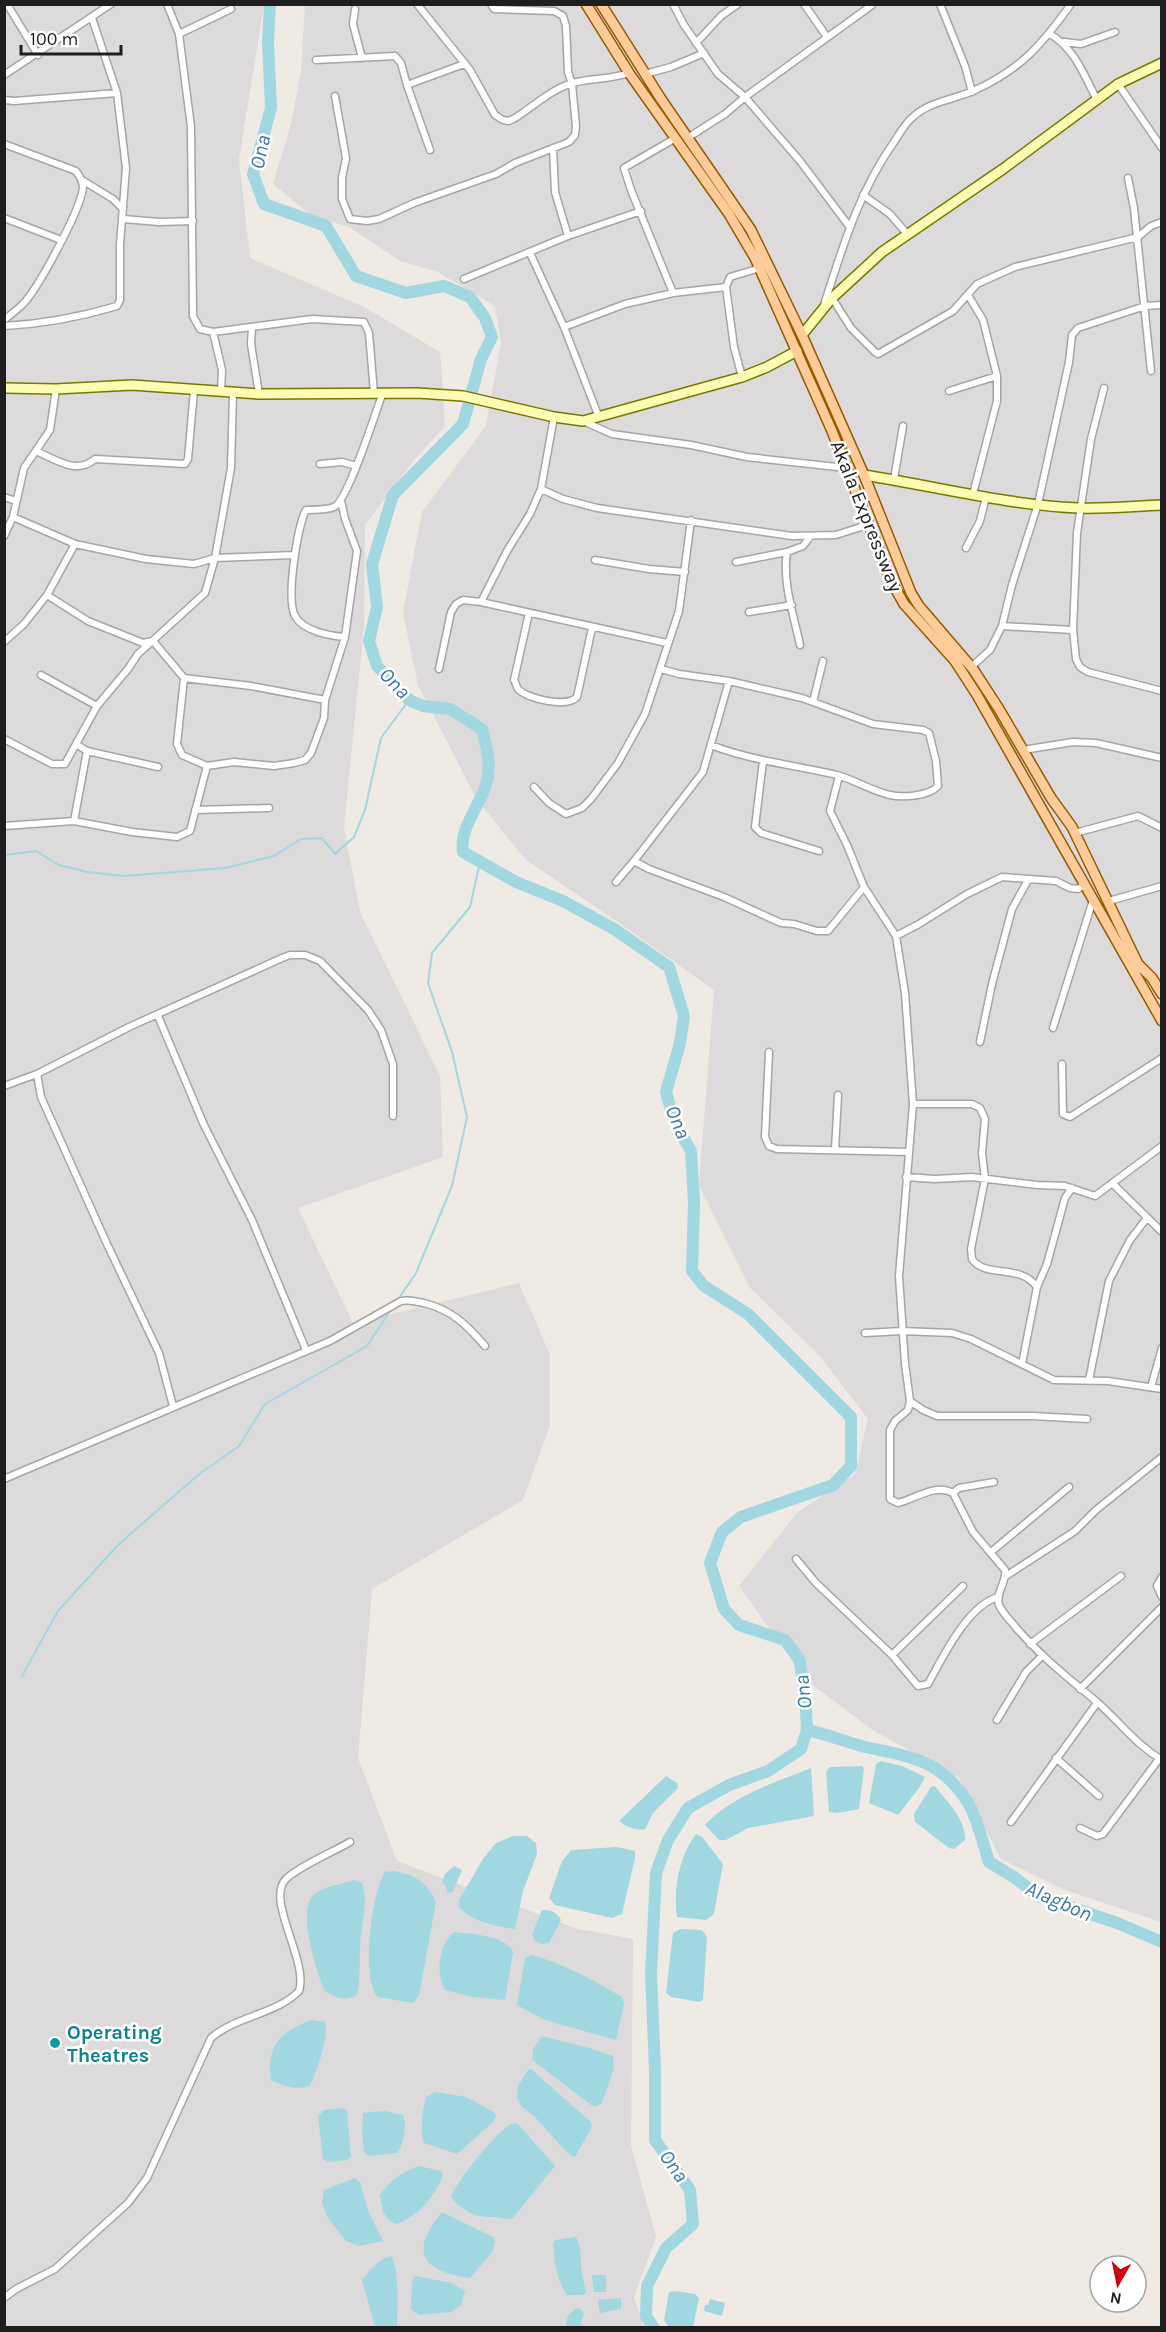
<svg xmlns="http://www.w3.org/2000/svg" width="1166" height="2332" viewBox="0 0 1166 2332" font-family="Karla,sans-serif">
<rect width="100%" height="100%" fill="#efeae3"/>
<path fill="#dcdadb" d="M 5,5 L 264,5 L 239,159 L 250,258 L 364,307 L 440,352 L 445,426 L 413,461 L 365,525 L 364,626 L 344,827 L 360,912 L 440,1076 L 443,1157 L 298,1208 L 353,1323 L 519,1283 L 550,1355 L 550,1425 L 523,1500 L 372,1589 L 358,1758 L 397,1861 L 578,1929 L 633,1939 L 631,2145 L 656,2237 L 634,2297 L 644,2327 L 5,2328 Z
M 305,5 L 1161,5 L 1161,1922 L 1065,1890 L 1001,1859 L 959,1778 L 871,1729 L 806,1680 L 739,1586 L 797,1513 L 855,1474 L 868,1419 L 819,1355 L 750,1288 L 699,1185 L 714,990 L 615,920 L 526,860 L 477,800 L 418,685 L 403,613 L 422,512 L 486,426 L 501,343 L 495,306 L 436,271 L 402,262 L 349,227 L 312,216 L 273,184 L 291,124 L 301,72 Z"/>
<path fill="#a0d7e0" d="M 881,1761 L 902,1766 L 925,1777 L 919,1788 L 898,1815 L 869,1803 L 876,1764 Z
M 862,1766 L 864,1769 L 859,1809 L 837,1813 L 829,1812 L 826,1772 L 830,1767 Z
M 811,1768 L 814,1816 L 748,1828 L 726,1840 L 719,1840 L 705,1825 C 731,1796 776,1782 811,1768 Z
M 666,1776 L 677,1783 L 678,1788 L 653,1813 L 645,1829 C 634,1831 627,1827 619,1821 Z
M 935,1786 C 947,1802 966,1819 965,1840 L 954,1849 L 949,1848 L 915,1822 L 914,1814 L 931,1787 Z
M 696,1834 L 702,1837 L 723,1864 L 714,1914 L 706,1920 L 677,1917 C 673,1889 679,1857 696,1834 Z
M 513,1836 L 527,1836 L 536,1843 L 537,1854 L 523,1891 L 515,1929 C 497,1927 471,1921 459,1907 L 459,1900 L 483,1859 L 496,1843 Z
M 617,1847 L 635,1851 L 635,1858 L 622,1914 L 612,1918 L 555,1905 L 549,1898 L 562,1861 L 571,1850 Z
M 454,1866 L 462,1870 L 452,1893 L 447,1892 L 446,1886 L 442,1883 L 445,1874 Z
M 395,1871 C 415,1875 428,1883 436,1902 L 419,1995 L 413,2003 L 378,1997 C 360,1980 372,1891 385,1872 Z
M 353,1880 L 362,1883 C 369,1903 360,1928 360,1949 C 359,1966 361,1981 356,1996 C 344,2001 334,1998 324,1990 C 317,1971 294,1905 317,1892 C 328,1886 342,1884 353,1880 Z
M 542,1910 C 551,1910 557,1912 561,1920 L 549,1943 L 542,1944 L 535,1941 L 532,1935 Z
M 680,1929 L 702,1930 L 707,1937 L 703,2000 L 699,2002 L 671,1997 L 666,1993 L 673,1933 Z
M 454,1932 C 470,1934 506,1935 513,1952 L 505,2000 L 473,1997 L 445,1990 C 435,1972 439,1945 454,1932 Z
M 532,1955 C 564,1964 593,1980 622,1997 L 624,2004 L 616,2040 L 545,2020 L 517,2005 L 525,1958 Z
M 312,2020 L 325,2022 C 329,2038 317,2070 310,2086 C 294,2090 285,2087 271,2080 C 266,2045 281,2031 312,2020 Z
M 542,2036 L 589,2048 L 613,2056 L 614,2068 L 602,2103 L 596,2106 L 591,2105 L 535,2062 L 532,2059 L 533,2049 Z
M 531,2069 L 591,2122 L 592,2127 L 575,2157 L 570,2155 L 562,2147 L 535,2117 L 522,2107 L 517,2098 L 518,2086 L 528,2070 Z
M 435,2092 L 466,2097 L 494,2112 L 496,2117 L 493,2122 L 457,2154 L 424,2143 C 420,2127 422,2113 426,2097 Z
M 343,2108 L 347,2111 L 351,2156 L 347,2160 L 328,2162 L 323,2159 L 318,2116 L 324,2110 Z
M 384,2111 L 403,2115 C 407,2126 404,2145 397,2153 L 369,2156 L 364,2152 L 362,2131 L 363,2113 Z
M 514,2123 L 518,2124 L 555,2166 L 513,2218 C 505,2220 501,2217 494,2217 C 475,2218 463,2211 451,2197 C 457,2181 499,2127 514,2123 Z
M 419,2166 L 441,2171 L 443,2175 C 434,2198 419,2215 397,2224 L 389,2221 L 383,2212 L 380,2195 C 390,2180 402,2172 419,2166 Z
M 355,2178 L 360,2182 L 368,2211 L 383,2241 L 359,2246 L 346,2241 L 328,2218 L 322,2203 L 324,2190 Z
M 442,2212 L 495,2238 L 493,2251 L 470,2278 C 421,2271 409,2252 442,2212 Z
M 576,2237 L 580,2247 L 581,2267 L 586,2293 L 582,2295 L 567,2295 C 556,2279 554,2262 553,2243 L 555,2240 Z
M 391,2256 C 400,2272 397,2309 397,2327 L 375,2327 L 362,2280 C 370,2270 378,2259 391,2256 Z
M 592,2275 L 606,2275 L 606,2292 L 594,2292 Z
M 415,2276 L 452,2283 L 465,2291 L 461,2305 L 451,2312 L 419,2315 L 411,2309 L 412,2281 Z
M 675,2291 L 695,2294 L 699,2298 L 693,2327 L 669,2327 L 664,2320 L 669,2292 Z
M 621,2298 L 621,2309 L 600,2313 L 598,2300 Z
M 710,2299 L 725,2303 L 722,2316 L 704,2311 L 705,2305 L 708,2305 Z
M 578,2308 L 583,2311 L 584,2315 L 581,2321 L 582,2327 L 566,2327 C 566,2317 568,2313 578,2308 Z"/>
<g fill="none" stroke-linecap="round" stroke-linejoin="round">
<path stroke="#a0d7e0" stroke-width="2" d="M 4,855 L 36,851 L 59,865 L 87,872 L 124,876 L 225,868 L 274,856 L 301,839 L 322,838 L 335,854 L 354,837 L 365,810 L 381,738 L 409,700
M 397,1301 L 416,1273 L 452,1186 L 467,1117 L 452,1052 L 428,983 L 432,953 L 470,907 L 480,862
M 22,1676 L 58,1611 L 118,1545 L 198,1475 L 239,1446 L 265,1404 L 367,1346 L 392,1308"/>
<path stroke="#a0d7e0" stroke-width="12" d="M 270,4 L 268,42 L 271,108 L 253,174 L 264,204 L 326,226 L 356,276 L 406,293 L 444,286 L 470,297 L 485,318 L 492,337 L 481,359 L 463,424 L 393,495 L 372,564 L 377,607 L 369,641 L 377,666 L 409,700 L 423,706 L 450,709 L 482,729 C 487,748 492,765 486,785 C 479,807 459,829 463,852 L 516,882 L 563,901 L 614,929 L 669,967 L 684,1016 L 680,1043 L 666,1092 L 674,1121 L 691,1151 L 694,1202 L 692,1271 L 704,1286 L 748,1314 L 851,1417 L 851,1466 L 833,1485 L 741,1517 L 722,1532 L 710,1563 L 724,1609 L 739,1625 L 785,1640 L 799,1659 L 805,1691 L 807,1730 L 801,1749 L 768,1771 L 729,1785 L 688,1808 L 668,1840 L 656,1873 L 651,1974 L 655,2070 L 655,2140 L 690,2190 L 693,2224 L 666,2248 L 647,2286 L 646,2316 L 654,2328
M 807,1730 C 827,1734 846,1742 865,1747 C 910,1757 940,1759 967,1801 C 977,1816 983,1844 989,1862 L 1014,1877 L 1038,1896 L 1117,1923 L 1162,1942"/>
<g stroke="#a5a5a5" stroke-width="9">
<path id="street" d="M 7,4 L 38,55
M 167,4 L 179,34 L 191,127 L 193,316 L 200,329 L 213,332 L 222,370 L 221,392
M 417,4 L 470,70 L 495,115 L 503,120 L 509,121 L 515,118 C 534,106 555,86 577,82 C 595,78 612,79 629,73
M 673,4 L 684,25 L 718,74 L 745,97 L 800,161 L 849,226
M 804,4 L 827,37
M 940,4 L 965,66 L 972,92
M 355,9 L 353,24 L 362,58
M 179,34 L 231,9
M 1050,34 C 1075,49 1084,75 1097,100
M 1064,42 L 1081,44 L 1115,32
M 696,43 L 721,16 L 738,4
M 316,60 L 395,56 L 401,63 L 407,85 L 464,64
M 645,74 L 671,67 L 704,53
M 4,75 L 111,4
M 1118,84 L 1162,148
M 407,85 L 430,150
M 335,96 L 346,158 L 342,178 L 342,199 L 350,219 L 367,221 L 379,219 L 414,203 L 496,174 L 515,163 L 569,142 L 575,135 L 576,126 L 572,84 L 568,72 L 566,26 L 563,16 L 554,11 L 494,9 L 491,4
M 4,100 L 14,101 L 117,93
M 689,137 L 725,114 L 745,97 L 872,5
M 4,144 L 76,171 C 80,177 83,181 83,188 C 80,211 39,287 23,304 C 17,310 10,315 4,320
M 553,148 L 555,192 L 568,236
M 1128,178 L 1134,208 L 1151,371
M 82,180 L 113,199 L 123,209
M 863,195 L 890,214 L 908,235
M 4,218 L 61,240
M 123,219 L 159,222 L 193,221
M 530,253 L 564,327 L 598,415
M 464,279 L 568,236 L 641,211
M 726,287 L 730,277 L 760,268
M 673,293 L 631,190 L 624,168 L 674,139
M 832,298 L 851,328 L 875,352 L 878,354 L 953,311 L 977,284 L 1015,267 L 1138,237 L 1151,226 L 1162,222
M 824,305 C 842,249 858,194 892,145 C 899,135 904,124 914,116 C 929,102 955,99 973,91 C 1020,70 1041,46 1071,4
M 4,326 C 43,324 80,317 117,306 L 120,300 L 120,244 L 126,168 L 117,93 L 92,18
M 252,327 L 251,344 L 259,394
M 564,327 L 625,304 L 673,293 L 726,287 L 734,347 L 742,377
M 213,332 L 312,319 L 364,322 L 369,333 L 374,393
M 1104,388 L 1091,439 L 1077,533 L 1073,630 L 1076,659 L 1080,667 L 1088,672 L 1162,691
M 949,391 L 997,376 L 983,320 L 968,295
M 554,417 L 541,489 L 530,514 L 507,551 L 481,602 L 667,643
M 583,421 L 612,434 L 691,445 L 747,457 L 846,468
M 36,451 C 56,460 77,475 95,459 L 185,464 L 188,459 L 194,390
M 320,464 L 342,462 L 356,466
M 894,479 L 903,426
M 541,489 L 563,499 L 597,508 L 792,536 L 836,535 L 870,524
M 973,494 L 997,401 L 997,376
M 4,497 L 16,501
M 341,501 L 345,519 L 357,551 L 345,637
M 13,517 L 75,544 L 146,559 L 194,564 L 215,558 L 294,555
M 4,536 L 13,517 L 24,468 L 50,430 L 56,389
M 966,548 L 980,521 L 986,497
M 595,560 L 649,569 L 685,572
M 736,562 L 787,552
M 47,595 L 88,621 L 143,643 L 153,641 L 184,678 L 251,686 L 325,700
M 749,612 L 792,605
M 529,613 L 514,680 C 515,681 517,688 518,689 C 527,699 567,708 577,697 L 592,628
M 1073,630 L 1002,626 L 1012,585 L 1038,504 L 1069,362 L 1072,335 L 1078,328 L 1145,306 L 1162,305
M 4,642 L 24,624 L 47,595 L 75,544
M 800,645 C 794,616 782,582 787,552 L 803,546 L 810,537
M 971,667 L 990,650 L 1002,626
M 439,669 L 451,612 L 456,604 L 463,600 L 481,602
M 661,669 L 679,674 L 729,681 L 802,698 L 873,724 L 923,730 L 929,733 L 936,761 L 938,786 C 929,796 903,798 890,795 C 872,791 855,780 837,775 C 795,765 752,761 711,745
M 41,675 L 97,706
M 184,678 L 177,744 L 182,755 L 207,766 L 234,762 L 274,766 L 294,763 L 305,760 L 311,753 L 324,718 L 325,700 L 345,637 C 330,636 303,631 295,616 C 286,599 297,527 306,510 C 314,510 326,510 334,507 C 348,501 376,411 383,392
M 813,702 L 823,661
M 4,739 L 52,764 L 65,764 L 97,706 L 128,669 L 138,654 L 205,593 L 215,558 L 231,468 L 233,393
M 76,744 L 87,751 L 158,767
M 1023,750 L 1073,742 L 1096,743 L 1162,758
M 87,751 L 74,821 L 132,832 L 177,837 L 190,831 L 207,766
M 763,761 L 755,827 L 761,833 L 819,851
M 839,776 L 830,811 L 847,845 L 864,887 L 896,936 L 905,993 L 913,1104 L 899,1276 L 905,1364 L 910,1401 L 908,1410 L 895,1421 L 890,1430 L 890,1499 L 898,1503 C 915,1499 935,1483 953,1493 L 973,1532 L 1005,1570 C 1007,1582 995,1593 999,1605 C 1002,1612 1008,1618 1013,1624 C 1038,1654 1067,1677 1097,1702 C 1120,1722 1135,1744 1162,1760
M 534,787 L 549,803 L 566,814 L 582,808 L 591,799 L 618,763 L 645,714 L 679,611 L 691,520
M 195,810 L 269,808
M 4,826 L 74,821
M 1075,833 L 1138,816 L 1162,828
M 634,861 L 649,869 L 724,897 L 781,923 L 794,924 L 817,931 L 828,931 L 864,887
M 616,882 L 634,861 L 703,772 L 729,681
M 1109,901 L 1162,886
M 896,936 L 919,924 L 967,894 L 1002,877 L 1056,881 L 1070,888 L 1078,889 L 1084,885
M 158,1016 L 204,1125 L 252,1220 L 306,1350
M 1053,1028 L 1093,900
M 980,1042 L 992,984 L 1012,909 L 1028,880
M 769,1052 L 765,1137 L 769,1146 L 777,1149 L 909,1152
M 1062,1064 L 1063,1114 L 1070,1117 L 1162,1058
M 37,1074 L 41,1097 L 107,1244 L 159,1353 L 173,1406
M 4,1086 L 37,1074 L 129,1027 L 282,958 L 290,955 L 305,955 L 320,961 L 368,1010 L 381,1030 L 393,1064 L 393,1116
M 913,1104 L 972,1104 L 980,1108 L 985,1119 L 982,1153 L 985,1179 L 971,1249 L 972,1259 C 986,1279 1020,1263 1037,1287
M 835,1150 L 838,1095
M 906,1177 L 935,1179 L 972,1177 L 1037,1185 L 1065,1186 L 1095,1196 L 1162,1146
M 1112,1183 L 1162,1232
M 865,1333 L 902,1331 L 952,1333 L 971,1339 L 1054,1380 L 1108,1381 L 1162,1389
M 1022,1364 L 1037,1287 L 1047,1264 L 1065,1198 L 1072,1188
M 1089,1380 L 1109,1281 L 1130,1240 L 1147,1218
M 1151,1387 L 1162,1348
M 910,1401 L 923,1410 L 937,1416 L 1033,1416 L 1087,1419
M 4,1479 L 330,1341 L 401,1301 C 409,1299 416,1302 424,1303 C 452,1310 467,1325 485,1346
M 953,1493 L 959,1488 L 994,1482
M 991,1552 L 1069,1487
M 796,1559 L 816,1583 L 892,1655 L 918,1686 L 928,1684 C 943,1657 967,1606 998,1597
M 1006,1576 L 1075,1531 L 1096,1510 L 1162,1457
M 1162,1577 L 1157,1586 L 1162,1597
M 1030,1644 L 1121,1576
M 892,1655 L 963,1586
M 1080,1689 L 1162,1607
M 997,1720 L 1026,1672 L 1041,1657
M 1056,1758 L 1099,1796
M 1011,1822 L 1097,1703
M 1080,1828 L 1097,1836 L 1103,1834 L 1159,1759
M 4,2298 L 16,2289 L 55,2269 L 128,2203 L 147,2178 L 211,2038 C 236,2016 277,2014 299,1991 C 309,1961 265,1900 286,1879 C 299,1866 333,1852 350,1842"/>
</g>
<g stroke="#757900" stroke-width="12">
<path id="secondary" d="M 802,335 L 832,298 L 882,252 L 1003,169 L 1118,84 L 1162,63
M 4,388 L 56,389 L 132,385 L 259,394 L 417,393 L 463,396 L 554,417 L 583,421 L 742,377 L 767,367 L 797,351
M 864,475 C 935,486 1006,505 1078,508 C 1106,509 1134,506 1162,505"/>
</g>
<g stroke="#975a00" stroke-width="12">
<path id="primary" d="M 586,4 L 629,73 L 729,214 L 755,258 L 832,431 L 891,581 L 904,604 L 955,661 L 977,695 L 1162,1021
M 601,4 L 661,99 L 751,230 L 802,335 L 864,475 L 911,593 L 919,606 L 973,669 L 999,709 L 1051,798 L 1072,827 L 1138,964 L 1152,978 L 1162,994"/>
</g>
<use href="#street" stroke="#fff" stroke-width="6"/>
<use href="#secondary" stroke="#fefcb3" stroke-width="9"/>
<use href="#primary" stroke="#ffcb98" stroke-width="9"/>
</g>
<circle fill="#0f9aa8" stroke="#fff" stroke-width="2" cx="55" cy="2043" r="6"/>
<g text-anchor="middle" stroke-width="5" stroke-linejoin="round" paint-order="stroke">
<g font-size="20" fill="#1e1e1e" stroke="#fff">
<text transform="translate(867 516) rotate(68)" y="7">Akala Expressway</text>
</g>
<g font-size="20" font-weight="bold" fill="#0d838f" stroke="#fff" text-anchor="start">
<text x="67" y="2039">Operating<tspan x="67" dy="23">Theatres</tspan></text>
</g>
<g font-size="21" font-style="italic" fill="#3f78a4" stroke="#fff">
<text transform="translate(260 152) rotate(-78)" y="7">Ona</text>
<text transform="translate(395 683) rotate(46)" y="7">Ona</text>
<text transform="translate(678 1122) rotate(67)" y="7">Ona</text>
<text transform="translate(803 1692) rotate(-96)" y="7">Ona</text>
<text transform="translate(1059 1901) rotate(24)" y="7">Alagbon</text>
<text transform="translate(674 2166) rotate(55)" y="7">Ona</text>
</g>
</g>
<rect width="1166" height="2332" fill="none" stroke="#1e1e1e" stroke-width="12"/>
<g transform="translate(1118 2284) rotate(189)"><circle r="28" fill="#ffffff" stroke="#a5a5a5" stroke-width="1.5"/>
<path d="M0-4.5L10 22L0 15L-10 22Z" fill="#cb0010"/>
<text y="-9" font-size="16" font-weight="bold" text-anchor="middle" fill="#1e1e1e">N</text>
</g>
<path d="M21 45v9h100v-9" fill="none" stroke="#1e1e1e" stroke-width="3"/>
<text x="30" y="45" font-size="18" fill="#1e1e1e" stroke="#ffffff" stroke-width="4.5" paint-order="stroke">100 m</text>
</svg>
